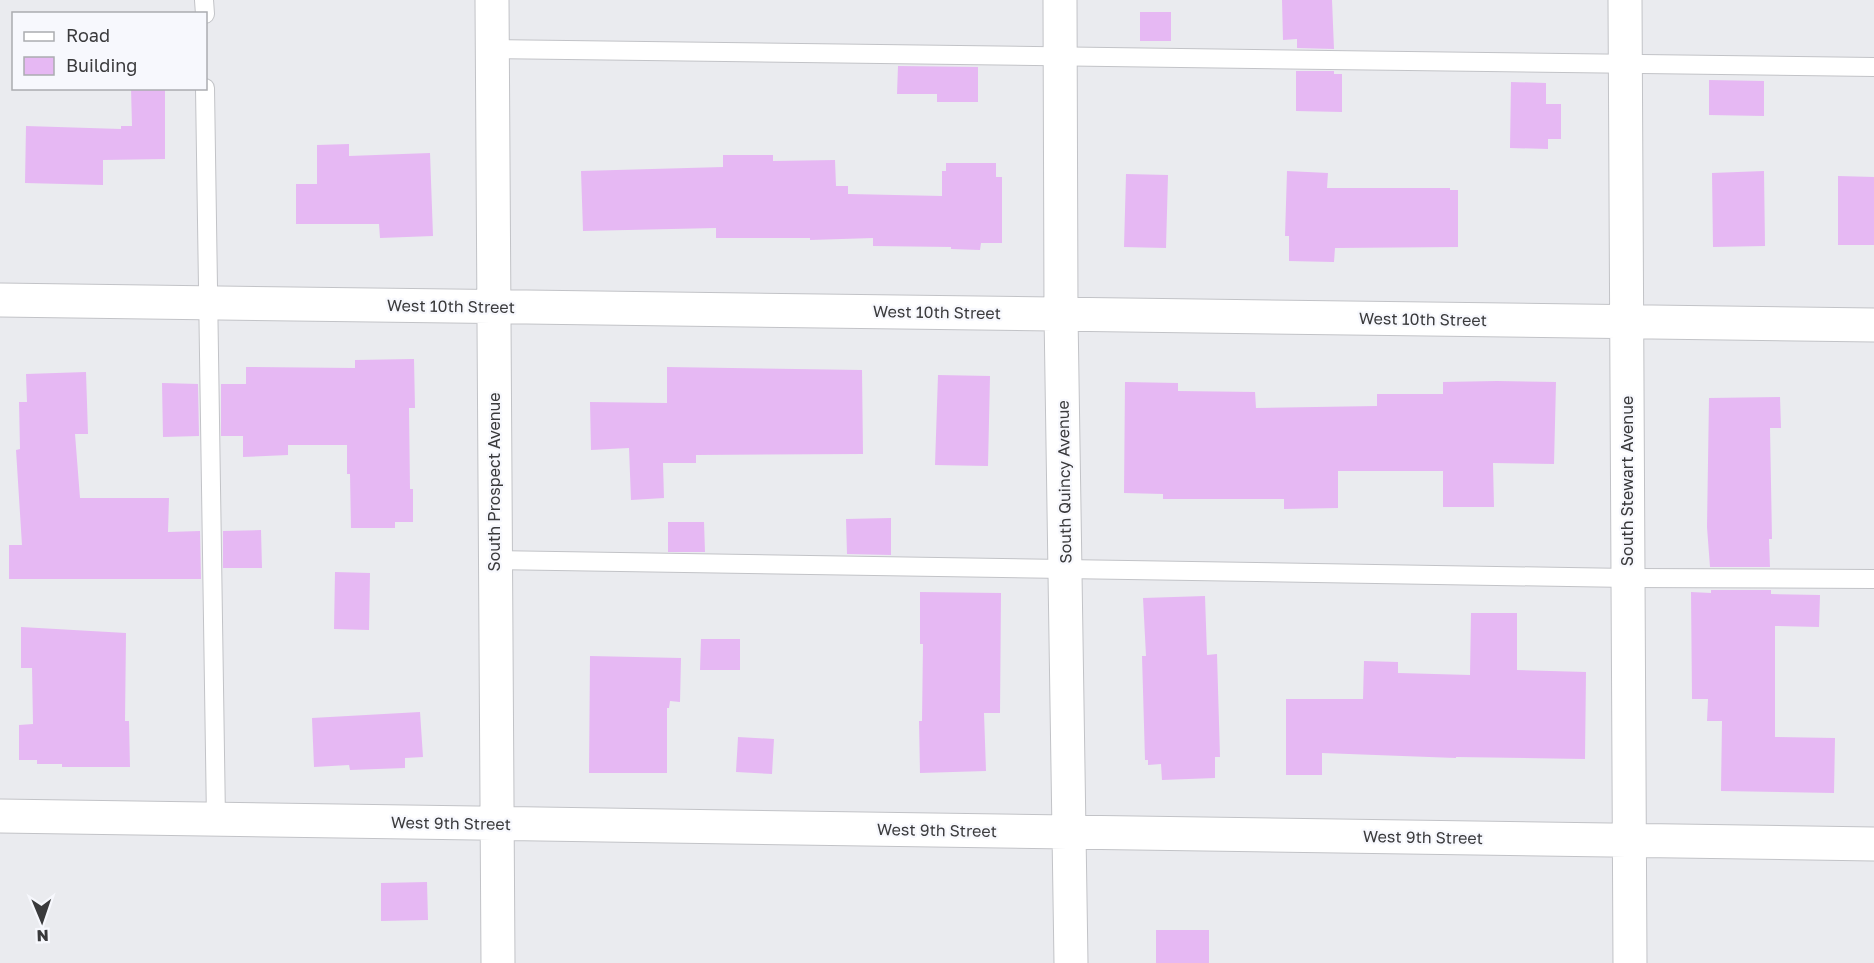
<svg xmlns="http://www.w3.org/2000/svg" width="1874" height="963" viewBox="0 0 1874 963" font-family="'Golos Text',sans-serif">
<rect width="100%" height="100%" fill="#eaebef"/>
<path fill="#e6b8f3" d="M 1282,0 L 1332,0 L 1334,49 L 1297,48 L 1297,39 L 1283,40 Z
M 1140,12 L 1171,12 L 1171,41 L 1140,41 Z
M 898,66 L 978,67 L 978,102 L 937,102 L 937,94 L 897,94 Z
M 1296,71 L 1334,71 L 1334,74 L 1342,74 L 1342,112 L 1296,111 Z
M 1709,80 L 1764,81 L 1764,116 L 1709,115 Z
M 1511,82 L 1546,83 L 1546,104 L 1561,104 L 1561,139 L 1548,139 L 1548,149 L 1510,148 Z
M 131,88 L 165,88 L 165,159 L 103,160 L 103,185 L 25,183 L 26,126 L 121,129 L 121,126 L 132,126 Z
M 349,144 L 349,156 L 430,153 L 433,236 L 380,238 L 379,224 L 296,224 L 296,184 L 317,184 L 317,145 Z
M 723,155 L 773,155 L 773,161 L 835,160 L 836,186 L 848,186 L 848,194 L 942,196 L 942,171 L 946,171 L 946,163 L 996,163 L 996,177 L 1002,177 L 1002,243 L 981,243 L 980,250 L 951,249 L 951,247 L 873,246 L 873,238 L 810,240 L 810,238 L 716,238 L 716,228 L 583,231 L 581,171 L 723,167 Z
M 1287,171 L 1328,173 L 1327,188 L 1450,188 L 1450,190 L 1458,190 L 1458,247 L 1335,248 L 1334,262 L 1289,261 L 1289,236 L 1285,236 Z
M 1764,171 L 1765,246 L 1713,247 L 1712,173 Z
M 1126,174 L 1168,175 L 1166,248 L 1124,247 Z
M 1838,176 L 1874,177 L 1874,245 L 1838,245 Z
M 414,359 L 415,408 L 409,408 L 410,489 L 413,489 L 413,522 L 395,522 L 395,528 L 351,528 L 350,474 L 347,474 L 347,445 L 288,445 L 288,455 L 243,457 L 243,436 L 221,436 L 221,384 L 246,384 L 246,367 L 355,368 L 355,360 Z
M 667,367 L 862,370 L 863,454 L 696,455 L 696,463 L 663,463 L 664,498 L 631,500 L 629,448 L 591,450 L 590,402 L 667,403 Z
M 86,372 L 88,434 L 75,434 L 80,498 L 169,498 L 168,532 L 200,531 L 201,579 L 9,579 L 9,545 L 22,545 L 16,450 L 20,449 L 19,402 L 27,402 L 26,374 Z
M 938,375 L 990,376 L 988,466 L 935,465 Z
M 1497,381 L 1556,382 L 1554,464 L 1493,463 L 1494,507 L 1443,507 L 1443,471 L 1338,471 L 1338,508 L 1284,509 L 1284,499 L 1163,499 L 1163,494 L 1124,493 L 1125,382 L 1178,383 L 1178,391 L 1255,392 L 1256,408 L 1377,406 L 1377,394 L 1443,394 L 1443,382 Z
M 162,383 L 198,384 L 199,436 L 163,437 Z
M 1780,397 L 1781,428 L 1770,428 L 1772,539 L 1769,539 L 1770,567 L 1710,567 L 1707,527 L 1709,398 Z
M 891,518 L 891,555 L 847,554 L 846,519 Z
M 668,522 L 704,522 L 705,552 L 668,552 Z
M 261,530 L 262,568 L 223,568 L 223,531 Z
M 335,572 L 370,573 L 369,630 L 334,629 Z
M 1711,590 L 1771,590 L 1771,594 L 1820,595 L 1819,627 L 1775,626 L 1775,737 L 1835,738 L 1834,793 L 1721,791 L 1722,721 L 1707,721 L 1708,699 L 1692,699 L 1691,592 L 1711,593 Z
M 920,592 L 1001,593 L 1000,713 L 984,713 L 986,771 L 920,773 L 919,721 L 922,721 L 923,644 L 920,644 Z
M 1205,596 L 1207,655 L 1217,654 L 1220,757 L 1215,757 L 1215,778 L 1162,780 L 1161,764 L 1148,765 L 1148,760 L 1145,760 L 1142,656 L 1146,656 L 1143,598 Z
M 1471,613 L 1517,613 L 1517,670 L 1586,672 L 1585,759 L 1456,757 L 1456,758 L 1322,753 L 1322,775 L 1286,775 L 1286,699 L 1363,699 L 1364,661 L 1398,662 L 1398,673 L 1470,675 Z
M 21,627 L 126,633 L 125,721 L 129,721 L 130,767 L 62,767 L 62,764 L 37,764 L 37,760 L 19,760 L 19,725 L 33,724 L 32,668 L 21,668 Z
M 701,639 L 740,639 L 740,670 L 700,670 Z
M 590,656 L 681,658 L 680,702 L 670,701 L 669,708 L 667,708 L 667,773 L 589,773 Z
M 420,712 L 423,757 L 405,758 L 405,768 L 350,770 L 349,765 L 314,767 L 312,718 Z
M 738,737 L 774,739 L 772,774 L 736,772 Z
M 427,882 L 428,920 L 381,921 L 381,883 Z
M 1156,930 L 1209,930 L 1209,963 L 1156,963 Z"/>
<g fill="none" stroke-linecap="round" stroke-linejoin="round">
<g stroke="#c2c3c7" stroke-width="20">
<path id="lane" d="M 204,0 L 205,14
M 493,49 L 1874,67
M 205,88 L 216,820
M 495,560 L 1628,578 L 1874,579"/>
</g>
<g stroke="#c2c3c7" stroke-width="35">
<path id="street" d="M 492,0 L 498,963
M 1060,0 L 1061,314 L 1071,963
M 1625,0 L 1630,963
M 0,300 L 1874,325
M 0,816 L 1874,844"/>
</g>
<use href="#lane" stroke="#fff" stroke-width="18"/>
<use href="#street" stroke="#fff" stroke-width="33"/>
</g>
<g text-anchor="middle" stroke-width="4.5" stroke-linejoin="round" paint-order="stroke">
<g font-size="16" fill="#3a3a3c" stroke="#f7f8fd">
<text transform="translate(451 306) rotate(1)" y="6">West 10th Street</text>
<text transform="translate(937 312) rotate(1)" y="6">West 10th Street</text>
<text transform="translate(1423 319) rotate(1)" y="6">West 10th Street</text>
<text transform="translate(1627 481) rotate(-90)" y="6">South Stewart Avenue</text>
<text transform="translate(494 482) rotate(-90)" y="6">South Prospect Avenue</text>
<text transform="translate(1064 482) rotate(-91)" y="6">South Quincy Avenue</text>
<text transform="translate(451 823) rotate(1)" y="6">West 9th Street</text>
<text transform="translate(937 830) rotate(1)" y="6">West 9th Street</text>
<text transform="translate(1423 837) rotate(1)" y="6">West 9th Street</text>
</g>
</g>
<rect x="12" y="12" width="195" height="78" fill="#f7f8fd" stroke="#abacb0" stroke-width="1.5"/>
<rect x="24" y="32" width="30" height="9" fill="#ffffff" stroke="#abacb0" stroke-width="1.5"/>
<text x="66" y="42" font-size="18" fill="#3a3a3c">Road</text>
<rect x="24" y="57" width="30" height="18" fill="#e6b8f3" stroke="#abacb0" stroke-width="1.5"/>
<text x="66" y="72" font-size="18" fill="#3a3a3c">Building</text>
<g transform="translate(42 921) rotate(178)" stroke="#f7f8fd" stroke-width="4.5" paint-order="stroke">
<path d="M0-4.5L10 22L0 15L-10 22Z" fill="#3a3a3c"/>
<text y="-9" font-size="16" font-weight="bold" text-anchor="middle" fill="#3a3a3c">N</text>
</g>
</svg>
